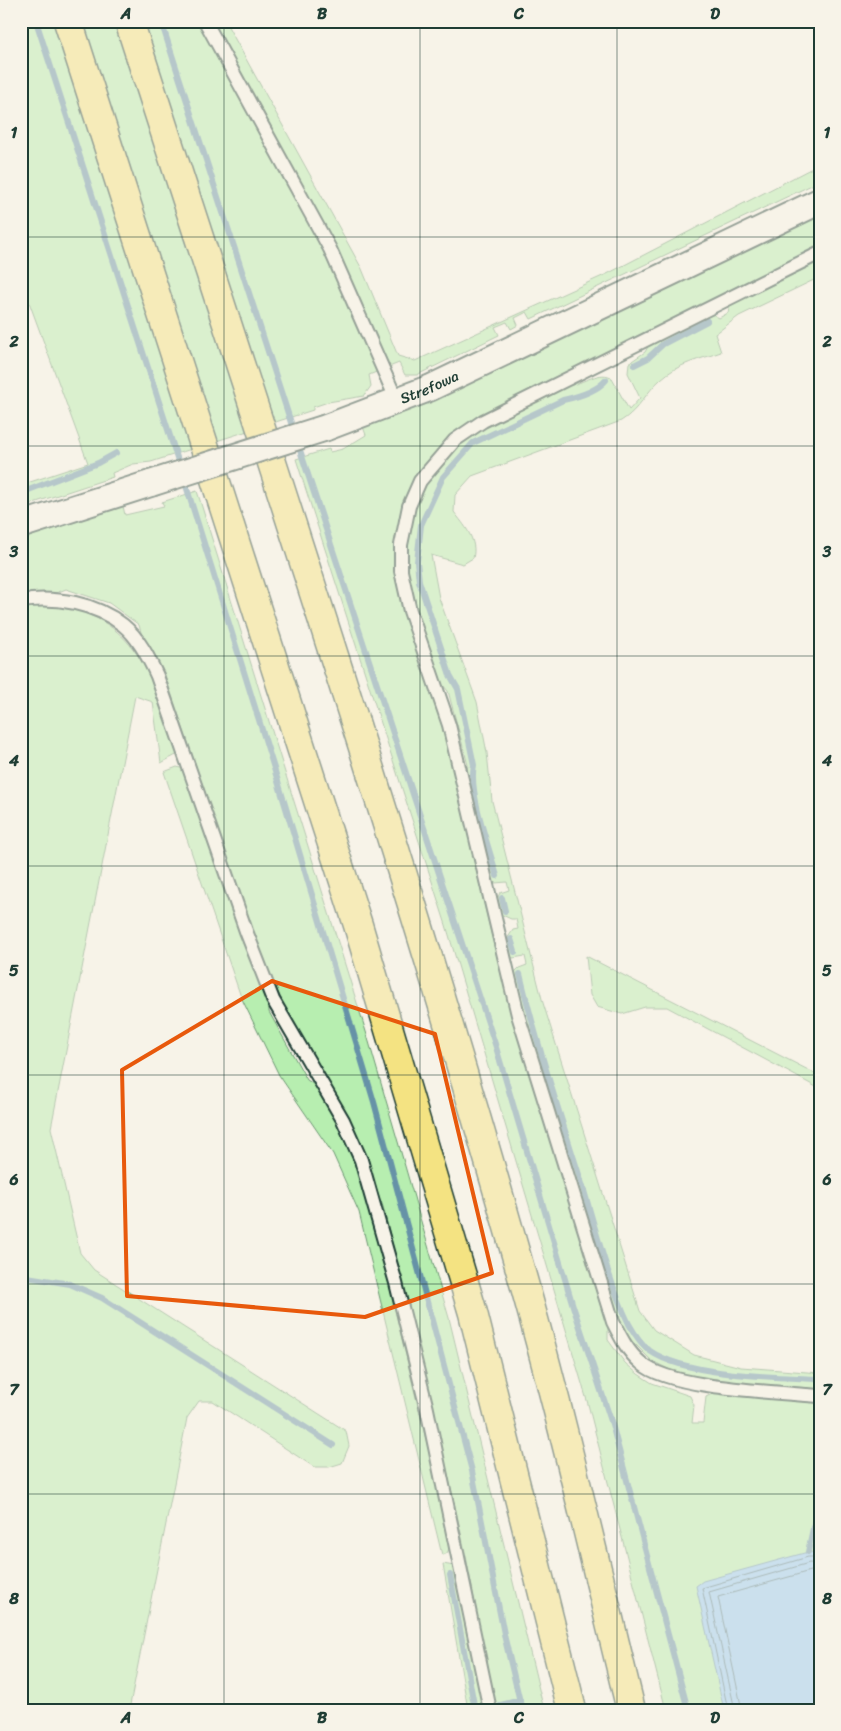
<svg xmlns="http://www.w3.org/2000/svg" width="841" height="1731" viewBox="0 0 841 1731" font-family="Sriracha,sans-serif">
<rect width="100%" height="100%" fill="#f7f3e8"/>
<filter id="ink" filterUnits="userSpaceOnUse"><feTurbulence type="fractalNoise" baseFrequency=".02" numOctaves="2"/><feDisplacementMap in="SourceGraphic" scale="10" xChannelSelector="R" yChannelSelector="G"/><feConvolveMatrix kernelMatrix="1 2 1 2 8 2 1 2 1" color-interpolation-filters="sRGB"/></filter>
<g filter="url(#ink)">
<path fill="#b7eeb0" stroke="#6b9672" d="M 21,21 L 225,21 L 362,269 L 398,356 L 415,361 L 607,274 L 820,164 L 820,181 L 531,319 L 527,312 L 515,318 L 518,325 L 511,329 L 507,322 L 495,327 L 499,335 L 417,375 L 405,375 L 399,363 L 369,375 L 371,386 L 364,396 L 328,402 L 313,407 L 313,410 L 151,462 L 133,464 L 112,473 L 113,477 L 21,507 L 21,485 L 88,463 L 21,280 Z
M 820,210 L 820,247 L 500,406 C 445,435 405,472 396,537 C 388,599 424,653 438,710 C 465,815 486,922 515,1026 C 527,1068 541,1109 554,1151 C 572,1210 588,1269 608,1328 L 608,1340 L 625,1363 L 638,1374 L 652,1383 L 690,1396 L 694,1405 L 692,1423 L 703,1423 L 706,1397 L 716,1392 L 820,1402 L 820,1710 L 666,1710 L 588,1404 L 446,925 L 296,459 L 329,449 L 330,452 L 343,449 L 366,435 L 362,424 Z
M 820,259 L 820,277 L 739,316 L 715,334 L 721,352 C 701,359 677,364 661,379 C 646,392 639,410 621,421 L 472,476 L 455,495 L 454,512 C 464,525 478,540 473,558 L 463,564 L 431,555 L 439,598 L 477,702 L 487,753 L 492,801 L 543,1003 L 640,1311 L 654,1330 L 694,1355 L 741,1367 L 820,1373 L 820,1389 L 737,1382 L 679,1374 L 652,1361 L 631,1340 L 623,1328 L 599,1262 L 522,1012 L 514,973 L 519,968 L 527,965 L 525,956 L 513,958 L 509,956 L 507,939 L 513,930 L 518,929 L 516,919 L 511,919 L 500,914 L 496,901 L 500,893 L 509,890 L 507,882 L 495,883 L 489,877 L 466,776 L 468,765 L 448,691 L 441,683 C 429,649 414,613 409,577 C 401,530 422,473 461,444 C 492,420 529,404 564,386 C 581,386 597,370 611,377 L 629,410 L 640,398 L 628,373 L 629,363 L 645,352 L 650,343 L 711,313 L 719,318 L 728,313 L 730,304 Z
M 197,491 L 367,1035 L 449,1318 L 544,1710 L 495,1710 L 466,1556 L 433,1407 L 383,1207 L 359,1138 L 294,1026 L 261,957 L 164,672 L 142,636 L 139,625 L 109,603 L 66,589 L 56,593 L 21,595 L 21,535 L 122,502 L 125,515 L 164,506 L 162,502 Z
M 56,605 C 141,620 154,683 178,754 L 161,763 L 153,702 L 135,696 L 51,1128 L 80,1253 L 94,1270 L 346,1431 L 349,1446 L 342,1463 L 329,1467 L 314,1467 L 213,1401 L 199,1401 L 187,1418 L 129,1710 L 21,1710 L 21,607 Z
M 177,767 L 184,769 L 222,874 L 244,943 L 269,1001 L 269,1012 L 307,1080 C 328,1091 346,1141 355,1163 L 388,1280 L 451,1545 L 447,1553 L 442,1555 L 359,1212 L 333,1154 L 279,1075 L 241,997 L 164,772 Z
M 586,956 L 820,1076 L 820,1089 L 667,1007 L 645,1007 L 622,1014 L 597,1007 L 590,995 Z
M 443,1564 L 454,1566 L 484,1710 L 468,1710 Z"/>
<path fill="#96cbf4" stroke="#6692a7" d="M 808,1552 L 820,1553 L 820,1710 L 724,1710 L 696,1586 L 703,1581 Z"/>
<g fill="none" stroke-linecap="round" stroke-linejoin="round">
<path stroke="#4f7681" stroke-width="1" d="M 728,1710 L 702,1588 L 808,1557 L 820,1557
M 735,1710 L 709,1592 L 809,1563 L 820,1564
M 742,1710 L 718,1597 L 810,1571 L 820,1571"/>
<path stroke="#6692a7" stroke-width="6" d="M 36,21 L 181,470
M 161,21 L 294,432
M 634,365 L 648,358 L 663,344 L 707,321
M 297,441 L 495,1044 L 573,1306 L 612,1424 L 688,1710
M 184,479 L 277,778 L 374,1102 L 472,1471 L 505,1639 L 522,1710
M 21,493 L 98,463 L 116,453
M 497,876 C 489,848 468,792 474,765 L 458,689 L 450,675 L 419,581 L 417,562 L 421,525 L 443,477 L 473,443 L 563,400 C 577,397 597,391 606,380
M 502,898 L 505,911
M 511,939 L 515,952
M 520,974 C 537,1045 560,1115 582,1184 C 596,1231 608,1280 629,1324 C 634,1333 642,1345 650,1351 C 686,1376 775,1377 820,1379
M 21,1276 L 70,1284 L 102,1298 L 333,1445
M 808,1552 L 820,1495
M 450,1575 L 475,1710
M 501,1705 L 520,1700"/>
<g stroke="#1f3d34" stroke-width="16">
<path id="service" d="M 205,21 L 330,249 L 397,401
M 820,253 L 483,421 L 455,440 L 420,481 L 409,506 L 401,545 L 401,571 L 410,611 L 449,725 L 518,1015 L 613,1322 C 621,1338 628,1352 641,1363 C 669,1389 779,1392 820,1396
M 21,601 C 56,596 95,603 123,625 C 139,638 149,658 157,676 L 246,931 L 273,1000 L 343,1120 L 361,1160 L 396,1283 L 427,1409 L 490,1710"/>
</g>
<g stroke="#1f3d34" stroke-width="29">
<g id="minor">
<path id="s1" d="M 325,428 L 430,388 L 820,201"/>
<path d="M 21,525 L 152,483"/>
</g>
</g>
<g stroke="#1f3d34" stroke-width="31">
<path id="motorway" d="M 68,21 L 358,925 L 473,1313 L 572,1710
M 129,21 C 261,431 398,840 516,1255 C 559,1405 594,1558 631,1710"/>
</g>
<use href="#service" stroke="#f7f3e8" stroke-width="12"/>
<use href="#minor" stroke="#f7f3e8" stroke-width="25"/>
<use href="#motorway" stroke="#f4e382" stroke-width="28"/>
<g stroke="#1f3d34" stroke-width="29" stroke-linecap="butt">
<path id="minor-bridge" d="M 152,483 L 325,428"/>
</g>
<use href="#minor-bridge" stroke="#f7f3e8" stroke-width="25"/>
</g>
</g>
<path d="M0 0H841V1731H0ZM 272,981 L 435,1034 L 492,1273 L 365,1317 L 127,1296 L 122,1070 Z" fill="#f7f3e8" fill-opacity=".55" fill-rule="evenodd"/>
<path fill="none" stroke="#e8590c" stroke-width="4" stroke-linejoin="round" d="M 272,981 L 435,1034 L 492,1273 L 365,1317 L 127,1296 L 122,1070 Z"/>
<path fill="none" stroke="#1f3d34" stroke-width="1" stroke-opacity="0.55" d="M 224,21 L 224,1710M 420,21 L 420,1710M 617,21 L 617,1710M 21,237 L 820,237M 21,446 L 820,446M 21,656 L 820,656M 21,866 L 820,866M 21,1075 L 820,1075M 21,1284 L 820,1284M 21,1494 L 820,1494"/>
<g text-anchor="middle" stroke-width="5" stroke-linejoin="round" paint-order="stroke">
<g font-size="15" fill="#1f3d34" stroke="#f7f3e8">
<text dy="5" stroke="none"><textPath href="#s1" startOffset="112">Strefowa</textPath></text>
</g>
</g>
<rect width="841" height="1731" fill="none" stroke="#f7f3e8" stroke-width="55"/>
<rect x="28" y="28" width="786" height="1676" fill="none" stroke="#1f3d34" stroke-width="2"/>
<g font-size="16" text-anchor="middle" font-weight="bold" fill="#1f3d34">
<text x="126" y="19">A</text>
<text x="322" y="19">B</text>
<text x="519" y="19">C</text>
<text x="715" y="19">D</text>
<text x="14" y="138">1</text>
<text x="827" y="138">1</text>
<text x="14" y="347">2</text>
<text x="827" y="347">2</text>
<text x="14" y="557">3</text>
<text x="827" y="557">3</text>
<text x="14" y="766">4</text>
<text x="827" y="766">4</text>
<text x="14" y="976">5</text>
<text x="827" y="976">5</text>
<text x="14" y="1185">6</text>
<text x="827" y="1185">6</text>
<text x="14" y="1395">7</text>
<text x="827" y="1395">7</text>
<text x="14" y="1604">8</text>
<text x="827" y="1604">8</text>
<text x="126" y="1723">A</text>
<text x="322" y="1723">B</text>
<text x="519" y="1723">C</text>
<text x="715" y="1723">D</text>
</g>
</svg>
